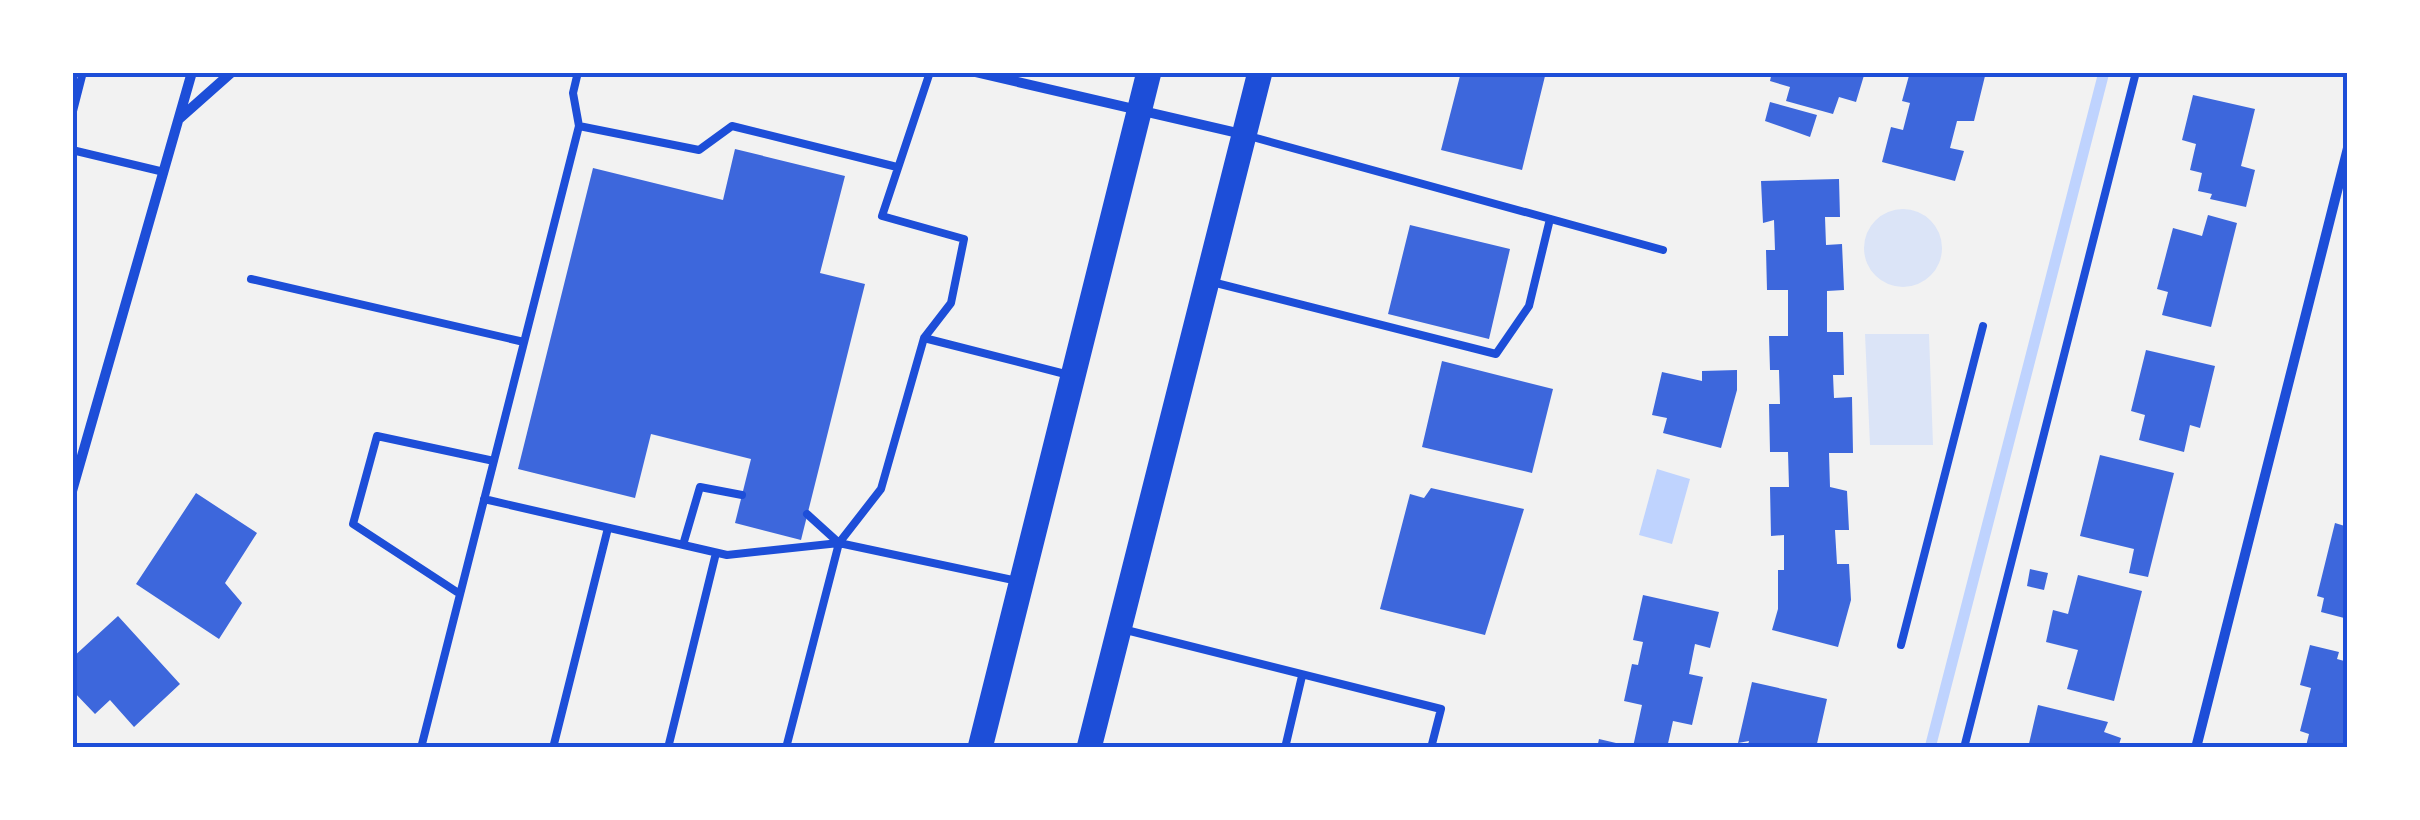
<svg xmlns="http://www.w3.org/2000/svg" width="2420" height="820" viewBox="0 0 2420 820" font-family="'Zilla Slab',serif">
<rect width="100%" height="100%" fill="#f2f2f2"/>
<path fill="#dbe4f7" d="M1864 248a39 39 0 1 1 78 0a39 39 0 1 1-78 0Z
M 1865,334 L 1929,334 L 1933,445 L 1870,445 Z"/>
<path fill="#bfd3fe" d="M 1657,469 L 1690,479 L 1672,544 L 1639,535 Z"/>
<g fill="none" stroke-linecap="round" stroke-linejoin="round">
<path stroke="#bfd3fe" stroke-width="11" d="M 1930,748 L 2104,72"/>
</g>
<path fill="#3d67dc" d="M 1461,72 L 1546,72 L 1522,170 L 1441,150 Z
M 1772,72 L 1865,72 L 1856,102 L 1839,97 L 1833,114 L 1786,101 L 1790,87 L 1770,81 Z
M 1910,72 L 1967,72 L 1985,76 L 1974,121 L 1957,121 L 1950,148 L 1964,151 L 1955,181 L 1882,162 L 1891,127 L 1903,130 L 1910,103 L 1902,101 Z
M 2193,95 L 2255,109 L 2241,166 L 2255,170 L 2246,207 L 2210,199 L 2212,194 L 2198,191 L 2202,173 L 2190,170 L 2196,144 L 2182,140 Z
M 1770,102 L 1817,115 L 1810,137 L 1765,121 Z
M 735,149 L 845,176 L 820,273 L 865,284 L 801,540 L 735,523 L 751,459 L 651,434 L 635,498 L 518,469 L 593,168 L 723,200 Z
M 1839,179 L 1840,217 L 1825,217 L 1826,245 L 1842,244 L 1844,290 L 1827,291 L 1827,332 L 1843,332 L 1844,375 L 1833,375 L 1834,398 L 1852,397 L 1853,453 L 1829,453 L 1830,487 L 1847,491 L 1849,530 L 1835,530 L 1837,564 L 1849,564 L 1851,600 L 1838,647 L 1772,630 L 1778,609 L 1778,570 L 1784,570 L 1784,535 L 1771,536 L 1770,487 L 1789,487 L 1788,452 L 1770,452 L 1769,404 L 1780,404 L 1779,370 L 1770,370 L 1769,336 L 1788,336 L 1788,290 L 1767,290 L 1766,250 L 1775,250 L 1774,220 L 1763,223 L 1761,181 Z
M 2208,215 L 2237,223 L 2211,327 L 2162,315 L 2168,292 L 2157,289 L 2173,228 L 2202,236 Z
M 1410,225 L 1510,249 L 1489,339 L 1388,314 Z
M 2146,350 L 2215,366 L 2200,428 L 2190,425 L 2184,452 L 2139,440 L 2145,415 L 2131,411 Z
M 1442,361 L 1553,389 L 1532,473 L 1422,447 Z
M 1737,370 L 1737,390 L 1721,448 L 1663,433 L 1667,418 L 1652,415 L 1662,372 L 1702,381 L 1702,371 Z
M 2100,455 L 2174,473 L 2148,577 L 2129,573 L 2134,549 L 2080,536 Z
M 1431,488 L 1524,509 L 1485,635 L 1380,609 L 1410,494 L 1424,498 Z
M 196,493 L 257,533 L 225,583 L 242,603 L 219,639 L 136,584 Z
M 2335,523 L 2348,527 L 2348,619 L 2321,612 L 2324,598 L 2317,596 Z
M 2030,569 L 2048,573 L 2044,590 L 2027,586 Z
M 2078,575 L 2142,591 L 2114,701 L 2067,689 L 2078,650 L 2046,642 L 2053,610 L 2068,614 Z
M 1643,595 L 1719,612 L 1710,648 L 1695,644 L 1689,674 L 1703,677 L 1692,725 L 1673,721 L 1667,748 L 1597,748 L 1599,739 L 1633,747 L 1642,705 L 1624,701 L 1632,664 L 1638,665 L 1643,642 L 1633,640 Z
M 118,616 L 180,684 L 134,727 L 110,700 L 95,714 L 72,690 L 72,658 Z
M 2310,645 L 2339,652 L 2337,659 L 2348,662 L 2348,748 L 2306,746 L 2309,734 L 2300,731 L 2311,688 L 2300,685 Z
M 1752,682 L 1827,699 L 1816,748 L 1747,748 L 1749,741 L 1738,743 Z
M 2038,705 L 2108,722 L 2104,732 L 2121,738 L 2118,748 L 2028,748 Z"/>
<g fill="none" stroke-linecap="round" stroke-linejoin="round">
<path stroke="#1d4ed8" stroke-width="8" d="M 72,115 L 83,72
M 579,126 L 699,150 L 732,126 L 897,167
M 1249,136 L 1663,250
M 72,150 L 164,172
M 251,279 L 524,342
M 1212,282 L 1496,354 L 1529,306 L 1550,219
M 924,338 L 1069,375
M 484,499 L 727,555 L 839,543 L 1018,581
M 807,514 L 839,543
M 683,545 L 700,487 L 742,495
M 460,594 L 353,524 L 377,436 L 494,461
M 1126,630 L 1441,709 L 1431,748
M 1901,645 L 1983,326
M 421,748 L 579,126 L 573,93 L 578,72
M 553,748 L 608,528
M 668,748 L 716,553
M 786,748 L 839,543 L 881,489 L 924,338 L 951,303 L 964,239 L 882,216 L 930,72
M 1285,748 L 1302,676
M 1964,748 L 2136,72"/>
<path stroke="#1d4ed8" stroke-width="10" d="M 975,72 L 1242,134
M 179,119 L 232,72
M 72,491 L 192,72
M 2196,748 L 2348,148"/>
<path stroke="#1d4ed8" stroke-width="25" d="M 980,748 L 1149,72
M 1089,748 L 1260,72"/>
</g>
<rect width="2420" height="820" fill="none" stroke="#ffffff" stroke-width="150"/>
<rect x="75" y="75" width="2270" height="670" fill="none" stroke="#1d4ed8" stroke-width="4"/>
</svg>
